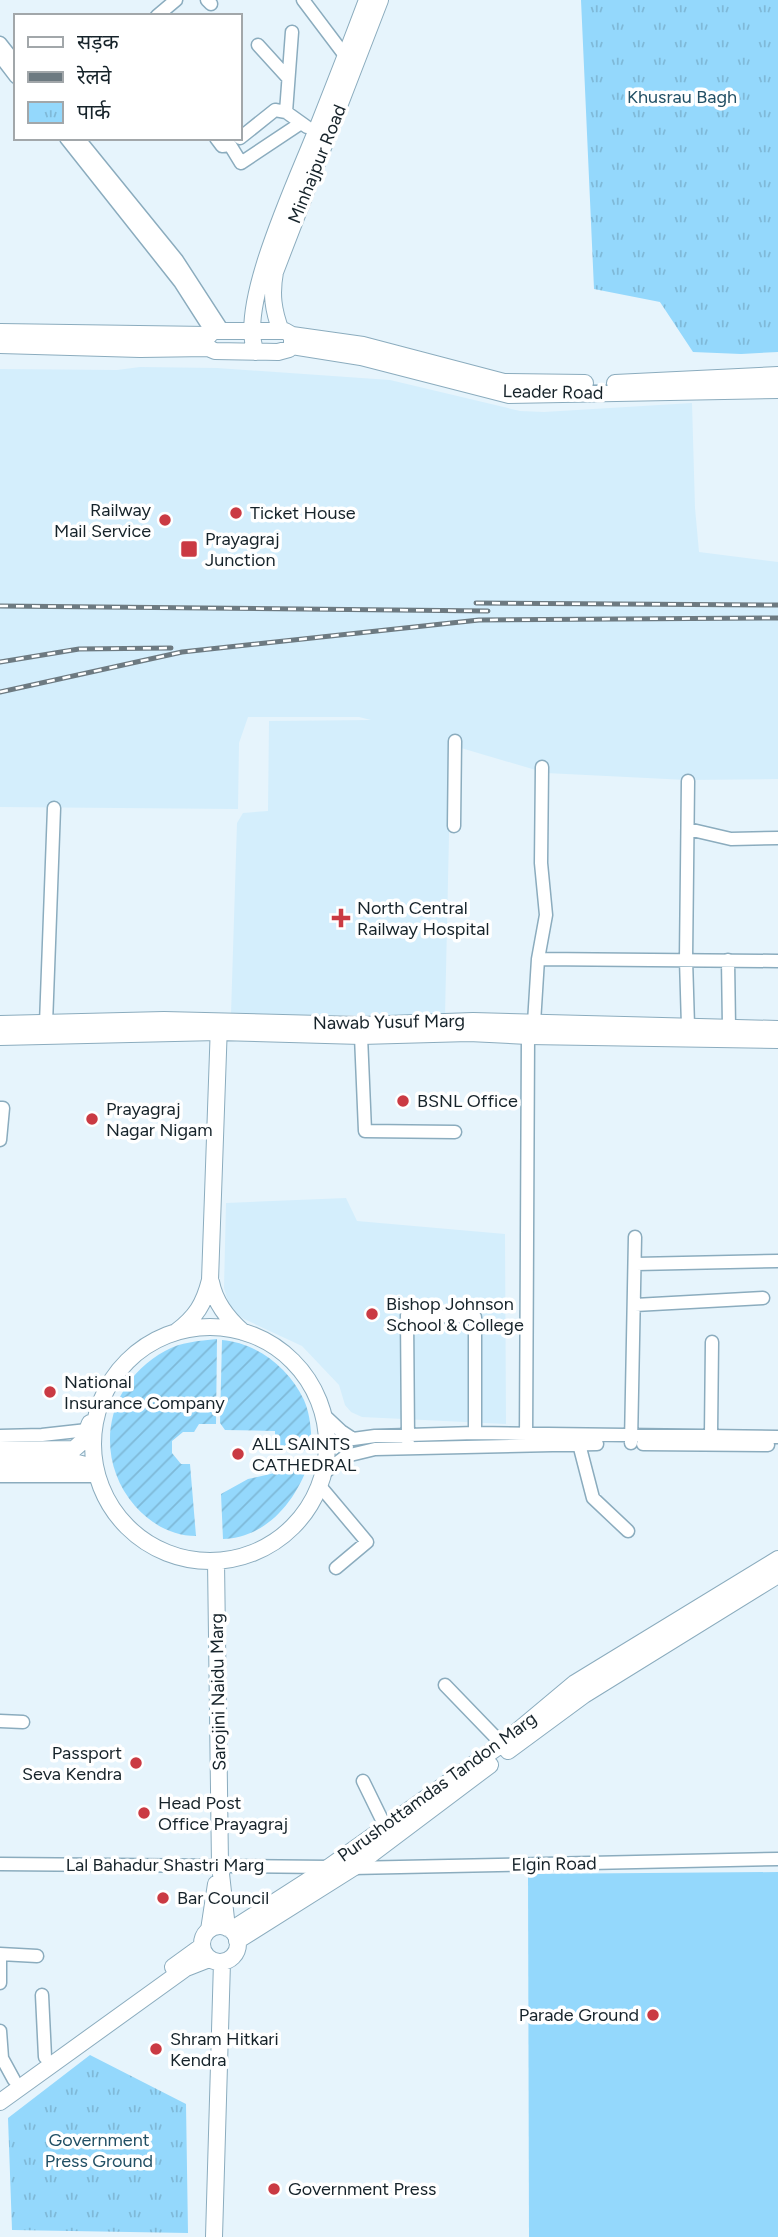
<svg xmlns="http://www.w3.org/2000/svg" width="778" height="2237" viewBox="0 0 778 2237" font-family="Figtree,'Noto Sans Devanagari',sans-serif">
<defs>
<pattern id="park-tufts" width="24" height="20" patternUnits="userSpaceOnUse" patternTransform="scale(1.75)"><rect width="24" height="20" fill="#94d8fc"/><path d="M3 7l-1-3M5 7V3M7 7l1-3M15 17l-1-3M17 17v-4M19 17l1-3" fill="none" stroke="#7fb9d8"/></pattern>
<pattern id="garden-furrows" width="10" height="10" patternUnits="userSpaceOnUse" patternTransform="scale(1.75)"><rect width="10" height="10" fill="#94d8fc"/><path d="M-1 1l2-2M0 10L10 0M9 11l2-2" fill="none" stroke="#7fb9d8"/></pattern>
</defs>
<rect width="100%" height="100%" fill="#e6f4fc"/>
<path fill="#d4eefc" d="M 140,367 L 217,368 L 390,380 L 520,411 L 544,412 L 692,403 L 695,508 L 699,552 L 778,562 L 778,779 L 687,780 L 546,773 L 451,745 L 445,1016 L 231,1014 L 237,823 L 243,813 L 268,811 L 269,721 L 371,720 L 359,717 L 248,717 L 239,743 L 238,809 L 0,807 L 0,369 L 117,370 Z
M 346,1198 L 357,1221 L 505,1234 L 506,1424 L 362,1417 L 351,1412 L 345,1405 L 339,1385 L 302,1346 L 244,1319 L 230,1309 L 224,1288 L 226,1203 Z"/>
<path fill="#94d8fc" d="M 778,1872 L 778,2237 L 529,2237 L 528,1874 Z"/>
<path fill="url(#park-tufts)" d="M 581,0 L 778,0 L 778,352 L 741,354 L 693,352 L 660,302 L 594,289 Z
M 90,2055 L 186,2104 L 188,2233 L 12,2230 L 8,2118 Z"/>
<path fill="url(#garden-furrows)" d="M 217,1339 L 216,1424 L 199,1424 L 194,1432 L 183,1432 L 172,1441 L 172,1453 L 181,1464 L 190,1464 L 196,1536 C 172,1536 151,1524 135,1506 C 92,1456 106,1383 165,1351 C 181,1342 198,1341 217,1339 Z
M 222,1340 C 257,1343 289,1368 304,1400 C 311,1416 311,1433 312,1450 L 275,1451 L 275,1431 L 225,1430 L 220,1423 Z
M 310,1460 C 297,1499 269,1537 223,1539 L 221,1494 L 248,1479 L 279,1472 L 279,1461 Z"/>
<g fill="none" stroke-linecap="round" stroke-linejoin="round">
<g stroke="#8bacbe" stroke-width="15">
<path id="minor" d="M 207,0 L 211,4
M 303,0 L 346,57
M 157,16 L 176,0
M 0,43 L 15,62
M 258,45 L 288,78
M 0,56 L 16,77
M 286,112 L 292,32
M 66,138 L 180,282 L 212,332
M 78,138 L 177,260 L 223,331
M 216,138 L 222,146 L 230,145 L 241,163 L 301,123
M 240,138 L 275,110 L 286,112 L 307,127
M 454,826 L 455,741
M 688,829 L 731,839 L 778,838
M 538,959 L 778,961
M 728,960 L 729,1027
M 534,1023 L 538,959 L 546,915 L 541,863 L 542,767
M 46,1024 L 54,808
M 688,1026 L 686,959 L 688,781
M 361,1036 L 365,1131 L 455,1132
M 0,1108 L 3,1108 L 0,1140
M 636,1264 L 778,1261
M 635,1305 L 763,1298
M 325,1416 L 341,1431 L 353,1439 L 375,1436 L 475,1433 L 778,1437
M 711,1434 L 712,1342
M 0,1436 L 42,1435 L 87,1430
M 408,1440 L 407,1315 L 475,1317 L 475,1433
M 526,1442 L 528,1036
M 631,1443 L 635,1237
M 579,1444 L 593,1498 L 628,1531
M 643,1444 L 768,1445
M 324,1473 L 346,1456 L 375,1449 L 597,1444
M 0,1476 L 97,1476
M 320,1486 L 367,1542 L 336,1568
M 445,1685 L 502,1744
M 0,1721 L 23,1722
M 363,1781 L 385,1826
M 0,1864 L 330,1867
M 351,1868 L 778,1859
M 0,1954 L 37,1956
M 0,1983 L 0,1954
M 42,1995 L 45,2057
M 0,2031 L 2,2058 L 14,2080"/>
</g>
<g stroke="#8bacbe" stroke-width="18">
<path id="major" d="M 217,331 L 285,331 L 292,335 L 292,346 L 289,349 L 278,352 L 215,351 L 208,348 L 206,339 L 212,332 Z
M 281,331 C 273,310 271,294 275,272 L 380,0
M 0,332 L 208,335
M 292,335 L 363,345 L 504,382 L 585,383
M 0,345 L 140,349 L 208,348
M 292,346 L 361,357 L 509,395 L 778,390
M 256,352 C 236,307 299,176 317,129 C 334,86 351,43 367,0
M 615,383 L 778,375
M 0,1024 L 164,1020 L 360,1025 L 473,1021 L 778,1029
M 0,1037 L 218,1032 L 361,1036 L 469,1033 L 528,1036 L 778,1040
M 211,1282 C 215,1303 227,1318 243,1332
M93 1444a117 117 0 1 1 234 0a117 117 0 1 1-234 0Z
M 176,1332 C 196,1317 204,1304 210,1280 L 219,1024
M 0,1450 L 74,1449 L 83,1441 L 90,1423
M 0,1462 L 74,1462 L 85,1465 L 97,1476
M 216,1561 L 220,1865 L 227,1928
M 508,1751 L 584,1695 L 778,1575
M202 1944a18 18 0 1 1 36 0a18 18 0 1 1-36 0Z
M 209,1930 L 216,1884
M 231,1930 L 329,1867 L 502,1744 L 575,1683 L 778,1559
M 237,1941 L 353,1868 L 490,1765
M 173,1967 L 202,1946
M 0,2102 L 186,1968 L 209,1959
M 214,2237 L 222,1962"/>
</g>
<use href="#minor" stroke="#fff" stroke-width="12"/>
<use href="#major" stroke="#fff" stroke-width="16"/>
<g stroke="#6d7a81" stroke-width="5">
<path id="rail" d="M 476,603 L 778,605
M 0,606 L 488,611
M 0,662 L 79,649 L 171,648
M 0,692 L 182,652 L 479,620 L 778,618"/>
</g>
<use href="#rail" stroke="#fff" stroke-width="2.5" stroke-dasharray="8" stroke-linecap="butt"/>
</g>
<g fill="#ca3a43" stroke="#fff" stroke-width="2.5">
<circle cx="236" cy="513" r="7"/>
<circle cx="165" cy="520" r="7"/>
<rect x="180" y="540" width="18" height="18" rx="3.5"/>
<path d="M337.5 907.5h7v7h7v7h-7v7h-7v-7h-7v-7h7z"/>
<circle cx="403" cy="1101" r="7"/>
<circle cx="92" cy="1119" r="7"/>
<circle cx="372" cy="1314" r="7"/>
<circle cx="50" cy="1392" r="7"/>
<circle cx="238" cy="1454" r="7"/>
<circle cx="136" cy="1763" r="7"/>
<circle cx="144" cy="1813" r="7"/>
<circle cx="163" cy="1898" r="7"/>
<circle cx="653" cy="2015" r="7"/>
<circle cx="156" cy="2049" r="7"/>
<circle cx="274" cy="2189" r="7"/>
</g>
<g text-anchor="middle" stroke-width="7" stroke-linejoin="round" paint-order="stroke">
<g font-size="18" fill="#225065" stroke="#fff">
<text x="682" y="103">Khusrau Bagh</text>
<text x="99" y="2146">Government<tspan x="99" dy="21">Press Ground</tspan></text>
</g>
<g font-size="18" fill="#16232a" stroke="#fff">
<text transform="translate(317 164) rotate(-68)" y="6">Minhajpur Road</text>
<text transform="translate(553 392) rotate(1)" y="6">Leader Road</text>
<text transform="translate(389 1022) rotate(-1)" y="6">Nawab Yusuf Marg</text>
<text transform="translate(218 1692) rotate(-91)" y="6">Sarojini Naidu Marg</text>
<text transform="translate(437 1787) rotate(-36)" y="6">Purushottamdas Tandon Marg</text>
<text transform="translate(554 1864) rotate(-1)" y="6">Elgin Road</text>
<text x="165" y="1871">Lal Bahadur Shastri Marg</text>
</g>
<g font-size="18" fill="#16232a" stroke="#fff" text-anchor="start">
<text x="151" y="516" text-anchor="end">Railway<tspan x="151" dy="21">Mail Service</tspan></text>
<text x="250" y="519">Ticket House</text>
<text x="205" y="545">Prayagraj<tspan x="205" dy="21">Junction</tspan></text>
<text x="357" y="914">North Central<tspan x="357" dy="21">Railway Hospital</tspan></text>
<text x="417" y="1107">BSNL Office</text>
<text x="106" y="1115">Prayagraj<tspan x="106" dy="21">Nagar Nigam</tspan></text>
<text x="386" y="1310">Bishop Johnson<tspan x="386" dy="21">School &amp; College</tspan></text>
<text x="64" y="1388">National<tspan x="64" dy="21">Insurance Company</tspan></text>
<text x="252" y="1450">ALL SAINTS<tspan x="252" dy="21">CATHEDRAL</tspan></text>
<text x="122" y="1759" text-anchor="end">Passport<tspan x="122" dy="21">Seva Kendra</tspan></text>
<text x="158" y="1809">Head Post<tspan x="158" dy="21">Office Prayagraj</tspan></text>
<text x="177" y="1904">Bar Council</text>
<text x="639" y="2021" text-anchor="end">Parade Ground</text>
<text x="170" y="2045">Shram Hitkari<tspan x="170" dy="21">Kendra</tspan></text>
<text x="288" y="2195">Government Press</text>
</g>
</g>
<rect x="14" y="14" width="228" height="126" fill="#ffffff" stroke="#a2a7aa" stroke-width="2"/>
<rect x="28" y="37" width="35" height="10" fill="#ffffff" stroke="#a2a7aa" stroke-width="2"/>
<text x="77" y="49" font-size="21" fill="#16232a">सड़क</text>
<rect x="28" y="72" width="35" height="10" fill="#6d7a81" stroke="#a2a7aa" stroke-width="2"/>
<text x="77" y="84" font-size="21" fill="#16232a">रेलवे</text>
<rect x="28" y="102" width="35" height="21" fill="url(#park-tufts)" stroke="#a2a7aa" stroke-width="2"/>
<text x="77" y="119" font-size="21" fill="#16232a">पार्क</text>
</svg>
